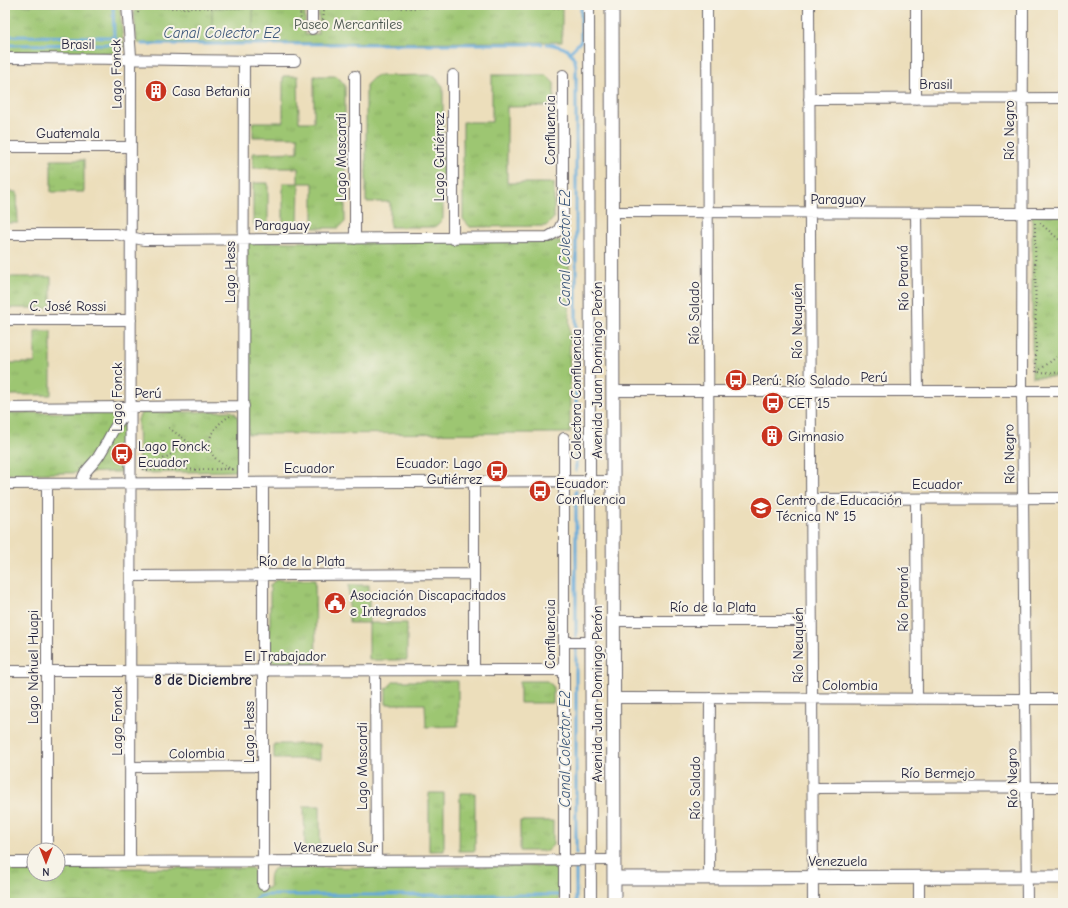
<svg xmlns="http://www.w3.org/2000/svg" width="1068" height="908" viewBox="0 0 1068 908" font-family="'Comic Neue',sans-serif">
<defs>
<pattern id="grass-tufts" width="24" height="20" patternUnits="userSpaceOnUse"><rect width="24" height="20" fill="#9dc672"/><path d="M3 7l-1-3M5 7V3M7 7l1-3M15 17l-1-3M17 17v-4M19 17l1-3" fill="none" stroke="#87aa64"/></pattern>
</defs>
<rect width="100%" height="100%" fill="#f7f3e8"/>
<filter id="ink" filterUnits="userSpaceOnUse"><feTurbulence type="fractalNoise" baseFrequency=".025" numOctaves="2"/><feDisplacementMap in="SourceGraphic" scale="8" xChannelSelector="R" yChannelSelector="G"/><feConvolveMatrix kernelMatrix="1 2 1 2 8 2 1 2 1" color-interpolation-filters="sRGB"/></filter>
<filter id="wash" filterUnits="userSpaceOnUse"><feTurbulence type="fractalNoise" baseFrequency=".012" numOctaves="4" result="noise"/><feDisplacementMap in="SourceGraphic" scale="16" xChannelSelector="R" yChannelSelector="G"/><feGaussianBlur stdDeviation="0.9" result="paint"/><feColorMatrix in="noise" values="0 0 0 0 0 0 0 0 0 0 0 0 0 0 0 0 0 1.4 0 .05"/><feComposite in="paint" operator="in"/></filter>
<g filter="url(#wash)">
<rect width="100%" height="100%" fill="#ecdebb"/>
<path fill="url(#grass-tufts)" stroke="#607456" d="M 5,5 L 115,5 L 120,10 L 124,50 L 119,53 L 5,53 Z
M 139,5 L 303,5 L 305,9 L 305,34 L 318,34 L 319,9 L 321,5 L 560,5 L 562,9 L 562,42 L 137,43 L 134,13 Z
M 433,75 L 443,86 L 443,219 L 435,227 L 390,227 L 390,202 L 366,202 L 366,85 L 375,76 Z
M 492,75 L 546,75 L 554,83 L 554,106 L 507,107 L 507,183 L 554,183 L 554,218 L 546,226 L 470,227 L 463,219 L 463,122 L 492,122 Z
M 283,76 L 298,76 L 299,122 L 314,122 L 314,76 L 337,76 L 345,85 L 345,222 L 339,228 L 313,228 L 313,183 L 299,183 L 298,228 L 283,228 L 283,183 L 298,183 L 298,168 L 253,168 L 253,153 L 298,152 L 298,137 L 253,137 L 253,122 L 283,122 Z
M 51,160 L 84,160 L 84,192 L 51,192 Z
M 253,183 L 268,183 L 268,228 L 258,228 L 253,223 Z
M 5,192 L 17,192 L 18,223 L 5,223 Z
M 1032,215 L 1063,215 L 1063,377 L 1032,377 Z
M 569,241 L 570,433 L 248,434 L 247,242 Z
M 5,277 L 51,277 L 51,308 L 5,308 Z
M 35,331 L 51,331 L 51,395 L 5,395 L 5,363 L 35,363 Z
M 231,411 L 235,413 L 238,418 L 238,466 L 235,471 L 145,473 L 139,470 L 138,420 L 141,413 Z
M 120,412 L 124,419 L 125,466 L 120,472 L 5,474 L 5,413 Z
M 277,580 L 315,580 L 316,665 L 277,665 L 270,660 L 270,585 L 273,582 Z
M 349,585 L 369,585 L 369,623 L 407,623 L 407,660 L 369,660 L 369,623 L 349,623 Z
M 394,681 L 458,681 L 458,726 L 426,727 L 425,704 L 386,704 L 386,689 Z
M 520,681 L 547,681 L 553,686 L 553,703 L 520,703 Z
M 274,744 L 320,744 L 320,759 L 274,759 Z
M 429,793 L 444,793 L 444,851 L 429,851 Z
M 460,793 L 475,793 L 475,851 L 459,851 Z
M 304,806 L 320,806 L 320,851 L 305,851 Z
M 520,821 L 553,821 L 553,845 L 547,851 L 520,851 Z
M 552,866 L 558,871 L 559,903 L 5,903 L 5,868 L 34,868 L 34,874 L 58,874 L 58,868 L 251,868 L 257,872 L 258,888 L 269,888 C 270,880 267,870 277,868 Z"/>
<path fill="#9dc672" stroke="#607456" d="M 212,8 L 253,8 L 253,35 L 212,35 Z"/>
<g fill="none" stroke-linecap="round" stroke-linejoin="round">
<path stroke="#66aadb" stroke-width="3" d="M 113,5 L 114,37
M 5,36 L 112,37 L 117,39 L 119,44 L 5,45
M 142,44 L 542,44
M 547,44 C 562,46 574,49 576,66 L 576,471
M 570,52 L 581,41 L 581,6
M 576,491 L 576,637
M 576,853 L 576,646
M 576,867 L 576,903
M 252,903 L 257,897 L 265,895 L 560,895"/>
</g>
</g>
<g filter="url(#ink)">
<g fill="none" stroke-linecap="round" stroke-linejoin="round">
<g stroke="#696468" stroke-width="12">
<path id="minor" d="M 127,5 L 131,56 L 130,862
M 312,5 L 312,29
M 589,5 L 591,903
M 707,5 L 709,621
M 809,5 L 813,903
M 916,5 L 916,99
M 1023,5 L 1022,391 L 1027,903
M 5,58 C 102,58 199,61 295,61
M 355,76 L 355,239
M 809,99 L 1063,98
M 5,147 L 131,147
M 612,212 L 1063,213
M 916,213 L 918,391
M 5,234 L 116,234 L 144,240 L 548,237 L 558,231 L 563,221 L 563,75
M 453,239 L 453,75
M 5,320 L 131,320
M 613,391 L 1063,391
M 5,408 L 244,406
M 564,438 L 564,903
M 82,483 C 82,472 92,466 98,457 C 111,437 113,425 131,407
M 243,483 L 244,61
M 263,483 L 263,885
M 5,484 L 613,481
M 47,484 L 47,850
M 811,499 L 1063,498
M 916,499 L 917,699
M 131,576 L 474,574
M 613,621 L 812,621
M 564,642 L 590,642
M 375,670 L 376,861
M 474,670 L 474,482
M 5,671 L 564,670
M 613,698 L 1063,699
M 131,767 L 263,766
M 813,788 L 1063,787
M 5,862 L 34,862
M 58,862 L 614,860
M 709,877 L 710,698
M 919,877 L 919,903"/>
</g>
<g stroke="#696468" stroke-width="15">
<path id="major" d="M 612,5 L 614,903
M 614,878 L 1063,877"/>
</g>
<path stroke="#696468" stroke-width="2" stroke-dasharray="1 3" stroke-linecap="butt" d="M 138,13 L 139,10 L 143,8 L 295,8 L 300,11 L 301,22 L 304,22
M 321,22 L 323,22 L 324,11 L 327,8 L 562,8
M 1035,223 L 1036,372 L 1063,373
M 1040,223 L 1063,243
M 1037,372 L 1063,352
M 230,416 C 214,425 200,444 217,460 C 221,464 227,467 233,470
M 169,428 L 191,444
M 141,466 L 144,470 L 234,469
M 146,469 L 185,446 L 210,444"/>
<use href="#minor" stroke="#fff" stroke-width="10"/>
<use href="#major" stroke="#fff" stroke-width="13"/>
</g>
</g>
<defs>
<g id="building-disc" transform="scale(1.15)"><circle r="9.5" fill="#c8321e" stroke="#f7f3e8"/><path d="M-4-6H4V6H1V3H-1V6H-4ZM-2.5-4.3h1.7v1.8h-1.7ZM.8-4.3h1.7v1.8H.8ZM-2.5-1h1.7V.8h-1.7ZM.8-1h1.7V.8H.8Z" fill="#fff"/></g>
<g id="bus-disc" transform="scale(1.15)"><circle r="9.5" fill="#c8321e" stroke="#f7f3e8"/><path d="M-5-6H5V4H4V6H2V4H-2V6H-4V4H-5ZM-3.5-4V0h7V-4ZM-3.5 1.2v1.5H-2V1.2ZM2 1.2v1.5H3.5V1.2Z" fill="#fff"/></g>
<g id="school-disc" transform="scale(1.15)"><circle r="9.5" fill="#c8321e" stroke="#f7f3e8"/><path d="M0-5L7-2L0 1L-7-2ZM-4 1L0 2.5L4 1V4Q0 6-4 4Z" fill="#fff"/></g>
<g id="civic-disc" transform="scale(1.15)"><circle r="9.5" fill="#c8321e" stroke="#f7f3e8"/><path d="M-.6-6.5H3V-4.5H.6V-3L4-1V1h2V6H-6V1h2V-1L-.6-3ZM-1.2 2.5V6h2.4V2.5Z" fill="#fff"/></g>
</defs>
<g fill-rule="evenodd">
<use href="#building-disc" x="156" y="91"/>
<use href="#bus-disc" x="736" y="380"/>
<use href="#bus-disc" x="773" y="403"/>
<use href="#building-disc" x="772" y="436"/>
<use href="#bus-disc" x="122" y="454"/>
<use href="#bus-disc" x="497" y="471"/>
<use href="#bus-disc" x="540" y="491"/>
<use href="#school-disc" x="761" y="508"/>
<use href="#civic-disc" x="335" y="603"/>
</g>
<g text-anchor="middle" stroke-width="4" stroke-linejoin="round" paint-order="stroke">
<g font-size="14" fill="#47534c" stroke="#f7f3e8">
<text x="348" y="29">Paseo Mercantiles</text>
</g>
<g font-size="14" fill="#22223b" stroke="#f7f3e8">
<text x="78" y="49">Brasil</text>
<text transform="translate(116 74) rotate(-91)" y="5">Lago Fonck</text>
<text x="936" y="89">Brasil</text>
<text transform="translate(550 130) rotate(-90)" y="5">Confluencia</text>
<text transform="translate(1009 130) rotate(-90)" y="5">Río Negro</text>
<text x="68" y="138">Guatemala</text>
<text transform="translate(341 157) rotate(-90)" y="5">Lago Mascardi</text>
<text transform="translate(439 157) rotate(-90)" y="5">Lago Gutiérrez</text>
<text x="838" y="204">Paraguay</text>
<text x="282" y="230">Paraguay</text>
<text transform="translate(230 272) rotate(-90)" y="5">Lago Hess</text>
<text transform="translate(903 278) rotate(-91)" y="5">Río Paraná</text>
<text x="68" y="311">C. José Rossi</text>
<text transform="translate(694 313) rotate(-90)" y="5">Río Salado</text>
<text transform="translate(797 321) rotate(-90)" y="5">Río Neuquén</text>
<text transform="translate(597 370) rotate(-90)" y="5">Avenida Juan Domingo Perón</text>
<text x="874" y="382">Perú</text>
<text x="148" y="398">Perú</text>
<text transform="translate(576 394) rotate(-90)" y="5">Colectora Confluencia</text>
<text transform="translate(117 397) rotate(-90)" y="5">Lago Fonck</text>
<text transform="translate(1009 454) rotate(-91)" y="5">Río Negro</text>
<text x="309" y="473">Ecuador</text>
<text x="937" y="489">Ecuador</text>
<text x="302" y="566">Río de la Plata</text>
<text transform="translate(903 599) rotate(-90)" y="5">Río Paraná</text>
<text x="713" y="612">Río de la Plata</text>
<text transform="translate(550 634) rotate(-90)" y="5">Confluencia</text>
<text transform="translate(798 645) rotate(-90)" y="5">Río Neuquén</text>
<text x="285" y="661">El Trabajador</text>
<text transform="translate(33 667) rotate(-90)" y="5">Lago Nahuel Huapi</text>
<text x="850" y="690">Colombia</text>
<text transform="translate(597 694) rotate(-90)" y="5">Avenida Juan Domingo Perón</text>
<text transform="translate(117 721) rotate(-90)" y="5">Lago Fonck</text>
<text transform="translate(249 732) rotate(-90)" y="5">Lago Hess</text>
<text transform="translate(197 753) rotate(-1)" y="5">Colombia</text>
<text transform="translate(362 766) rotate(-90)" y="5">Lago Mascardi</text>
<text x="938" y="778">Río Bermejo</text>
<text transform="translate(1012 778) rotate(-91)" y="5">Río Negro</text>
<text transform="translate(695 788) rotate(-90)" y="5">Río Salado</text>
<text x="336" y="852">Venezuela Sur</text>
<text x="838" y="866">Venezuela</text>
</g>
<g font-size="14" fill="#22223b" stroke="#f7f3e8" text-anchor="start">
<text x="172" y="96">Casa Betania</text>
<text x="752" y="385">Perú: Río Salado</text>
<text x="788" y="408">CET 15</text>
<text x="788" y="441">Gimnasio</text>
<text x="138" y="451">Lago Fonck:<tspan x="138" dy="16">Ecuador</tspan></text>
<text x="482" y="468" text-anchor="end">Ecuador: Lago<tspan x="482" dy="16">Gutiérrez</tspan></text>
<text x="556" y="488">Ecuador:<tspan x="556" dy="16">Confluencia</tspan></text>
<text x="776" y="505">Centro de Educación<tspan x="776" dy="16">Técnica N° 15</tspan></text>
<text x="350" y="600">Asociación Discapacitados<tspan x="350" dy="16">e Integrados</tspan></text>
</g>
<g font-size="15" font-style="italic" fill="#3d587b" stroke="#f7f3e8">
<text x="222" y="38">Canal Colector E2</text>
<text transform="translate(565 248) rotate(-90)" y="5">Canal Colector E2</text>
<text transform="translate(565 749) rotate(-90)" y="5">Canal Colector E2</text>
</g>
<g font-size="15" font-weight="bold" fill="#22223b" stroke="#f7f3e8">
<text x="203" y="685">8 de Diciembre</text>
</g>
</g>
<rect width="1068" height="908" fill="none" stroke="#f7f3e8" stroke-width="20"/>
<g transform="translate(46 862) rotate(180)"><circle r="19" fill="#f7f3e8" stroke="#a29fa3"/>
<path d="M0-3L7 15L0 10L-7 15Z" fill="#c8321e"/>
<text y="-6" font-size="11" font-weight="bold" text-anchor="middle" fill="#22223b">N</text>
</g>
</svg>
